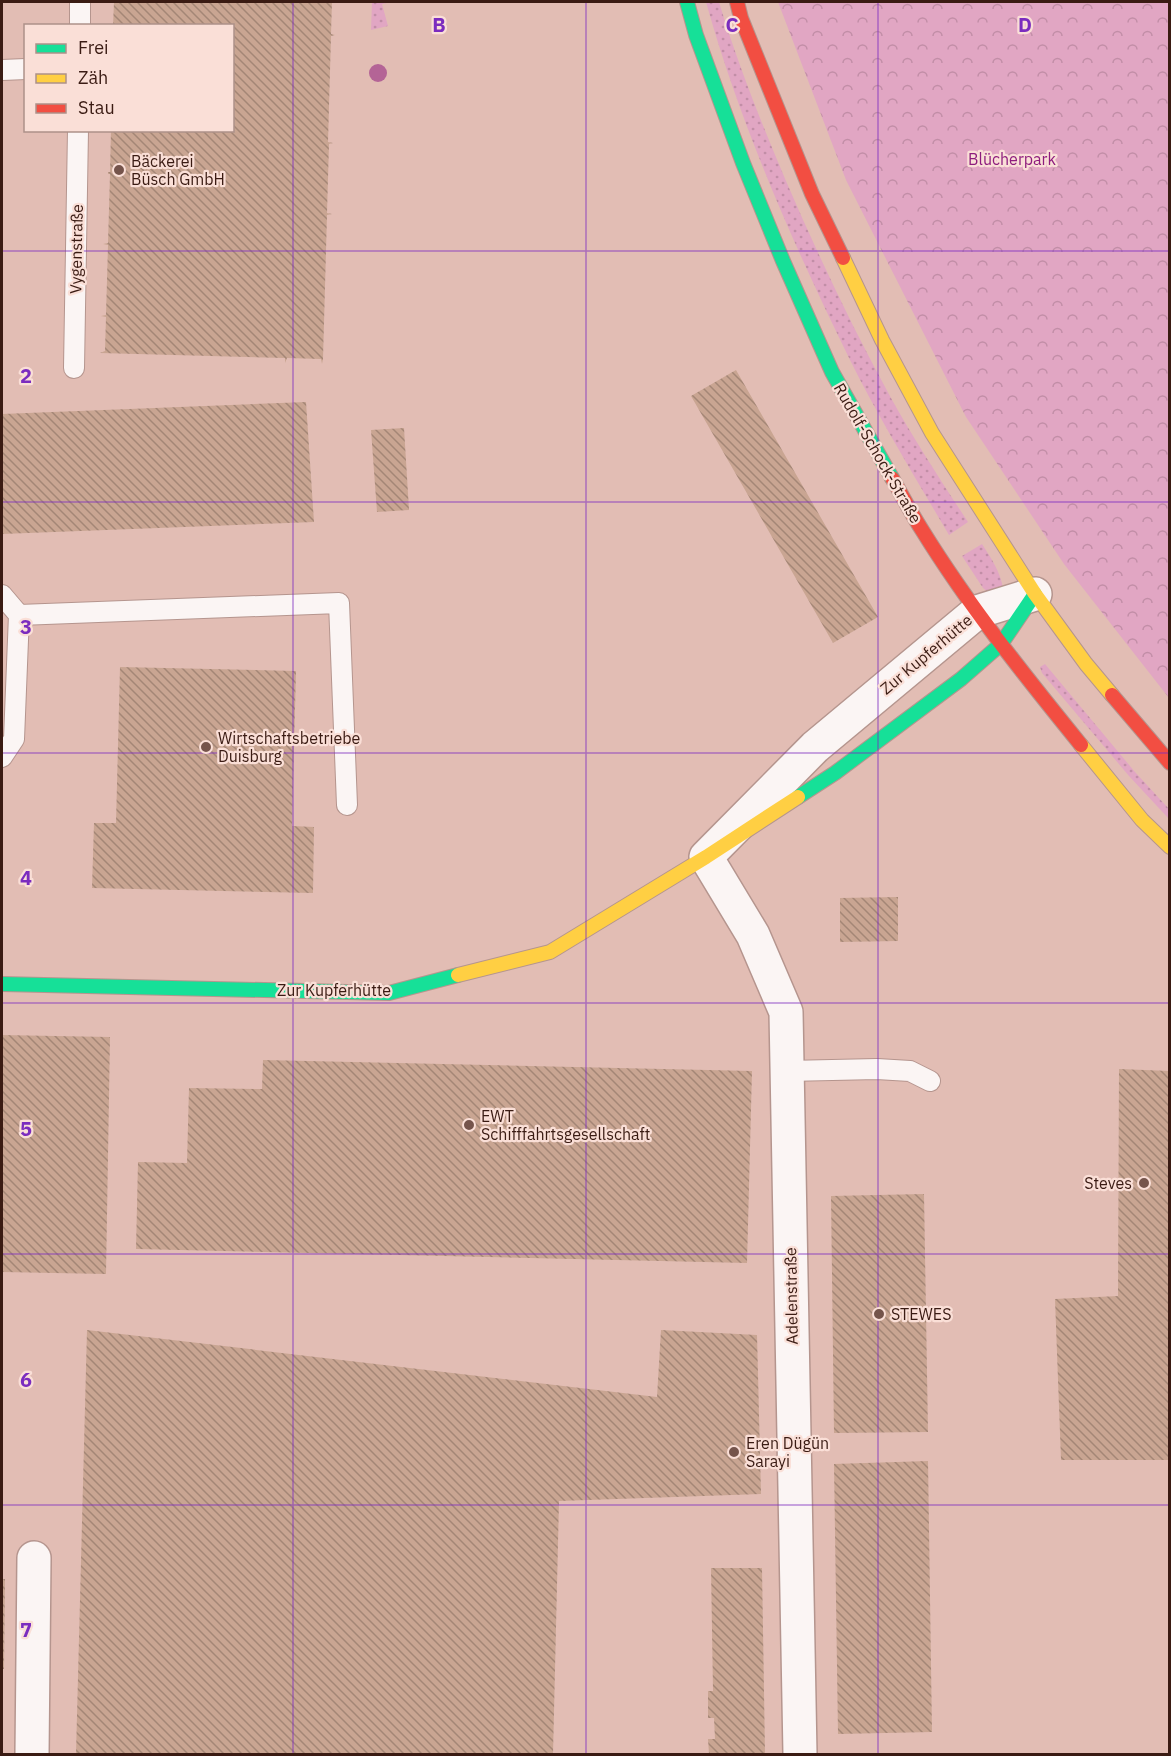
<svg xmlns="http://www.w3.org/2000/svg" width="1171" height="1756" viewBox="0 0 1171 1756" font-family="'IBM Plex Sans',sans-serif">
<defs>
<pattern id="grass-dots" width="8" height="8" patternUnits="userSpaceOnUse" patternTransform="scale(1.5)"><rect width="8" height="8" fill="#e1a6c3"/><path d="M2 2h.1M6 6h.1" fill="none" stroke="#c28ea7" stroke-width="1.8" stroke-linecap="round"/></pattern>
<pattern id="forest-crowns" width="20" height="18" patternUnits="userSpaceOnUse" patternTransform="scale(1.5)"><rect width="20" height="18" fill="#e1a6c3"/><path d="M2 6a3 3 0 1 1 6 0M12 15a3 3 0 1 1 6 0" fill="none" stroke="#c28ea7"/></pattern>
<pattern id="building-back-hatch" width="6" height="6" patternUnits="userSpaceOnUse" patternTransform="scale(1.5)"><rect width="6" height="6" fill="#c9a592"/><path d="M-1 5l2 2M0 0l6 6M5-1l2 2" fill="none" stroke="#a48676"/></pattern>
</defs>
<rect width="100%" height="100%" fill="#e2bdb4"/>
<path fill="url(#grass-dots)" d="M 372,2 L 391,2 L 382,4 L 388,26 L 371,30 Z
M 706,2 L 719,2 C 737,62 761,122 786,181 C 818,255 852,327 891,398 C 915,441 941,481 968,522 L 949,535 C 915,477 880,420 850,360 C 794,246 740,124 706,2 Z
M 982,544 C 991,558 1000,571 1003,588 L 990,594 L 983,588 L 962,556 Z
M 1045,664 L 1135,772 L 1169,809 L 1169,819 L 1129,776 L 1042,673 L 1040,667 Z"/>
<path fill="url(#forest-crowns)" d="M 778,2 L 1169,2 L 1169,698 L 1064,564 L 966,417 L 846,180 Z"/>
<path fill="url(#building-back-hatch)" d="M 114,2 L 332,2 L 331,34 L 335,35 L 331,36 L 328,142 L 333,143 L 329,144 L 327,213 L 332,214 L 327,215 L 323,359 L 322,364 L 321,359 L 287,358 L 285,363 L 285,358 L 100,353 L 105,351 L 106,317 L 101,316 L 106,315 L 108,245 L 103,244 L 108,243 L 110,174 L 108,174 L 108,172 L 110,172 L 111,130 L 232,130 L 232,26 L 113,26 Z
M 736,370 L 878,617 L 833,643 L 691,396 Z
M 306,402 L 314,522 L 2,534 L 2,414 Z
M 404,428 L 409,510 L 377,512 L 371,430 Z
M 120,667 L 296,671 L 292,826 L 314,827 L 313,893 L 92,888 L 94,823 L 116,823 Z
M 898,897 L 898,941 L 840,942 L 840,898 Z
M 2,1035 L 110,1037 L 106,1274 L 2,1272 Z
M 263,1060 L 752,1071 L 747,1263 L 136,1249 L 138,1162 L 187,1163 L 189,1088 L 262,1089 Z
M 1119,1069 L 1170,1071 L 1170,1460 L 1061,1460 L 1055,1299 L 1118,1296 Z
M 924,1194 L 928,1432 L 834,1433 L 831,1196 Z
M 87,1330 L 657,1397 L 661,1330 L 757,1335 L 761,1494 L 559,1501 L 553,1754 L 76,1754 Z
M 928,1461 L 932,1732 L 838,1734 L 834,1464 Z
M 711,1568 L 762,1568 L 765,1754 L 709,1754 L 708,1739 L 715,1739 L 714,1718 L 708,1718 L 708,1691 L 713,1691 Z
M 2,1579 L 5,1579 L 4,1669 L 2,1669 Z"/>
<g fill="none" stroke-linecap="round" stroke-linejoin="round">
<g stroke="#b5958e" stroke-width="22">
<path id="lane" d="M 80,26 L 80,2
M 2,70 L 26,69
M 74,368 L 78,130
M 2,595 L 19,615
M 2,757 L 14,739 L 19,615 L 339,603 L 347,805
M 787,1071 L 877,1069 L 910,1071 L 930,1081"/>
</g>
<g stroke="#b5958e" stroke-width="36">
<path id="street" d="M 32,1754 L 34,1558
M 800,1754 L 786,1012 L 753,935 L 706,857 L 815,747 L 977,612 L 1035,594"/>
</g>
<g stroke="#b5958e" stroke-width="16">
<path id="fast" d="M 687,2 L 696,35 L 743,163 L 783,261 L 832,372 L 892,478
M 798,797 L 835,773 L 961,679 L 1001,644 L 1035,594
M 2,984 L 389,993 L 458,975"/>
</g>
<g stroke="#b5958e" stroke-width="16">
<path id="slow" d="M 843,258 L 882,340 L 932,433 L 1035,594 L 1086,664 L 1112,695
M 1081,745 L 1142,820 L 1170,847
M 458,975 L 550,952 L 706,857 L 798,797"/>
</g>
<g stroke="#b5958e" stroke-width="16">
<path id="jam" d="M 737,2 L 741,18 L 812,194 L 843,258
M 892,478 C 902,495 911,513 922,530 C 969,606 1025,676 1081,745
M 1112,695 L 1170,763"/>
</g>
<use href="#lane" stroke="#fbf5f4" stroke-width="20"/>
<use href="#street" stroke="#fbf5f4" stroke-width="33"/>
<use href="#fast" stroke="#16e098" stroke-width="14"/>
<use href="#slow" stroke="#ffcf43" stroke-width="14"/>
<use href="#jam" stroke="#f24e42" stroke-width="14"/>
</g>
<circle fill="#b46496" cx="378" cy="73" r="9"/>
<path fill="none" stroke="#7b2cbf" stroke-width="1.5" stroke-opacity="0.55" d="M 293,2 L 293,1754M 586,2 L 586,1754M 878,2 L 878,1754M 2,251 L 1170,251M 2,502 L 1170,502M 2,753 L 1170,753M 2,1003 L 1170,1003M 2,1254 L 1170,1254M 2,1505 L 1170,1505"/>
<g fill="#75544b" stroke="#fadfd7" stroke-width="2">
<circle cx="119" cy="170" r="6"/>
<circle cx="206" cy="747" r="6"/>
<circle cx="469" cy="1125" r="6"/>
<circle cx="1144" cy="1183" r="6"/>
<circle cx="879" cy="1314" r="6"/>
<circle cx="734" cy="1452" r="6"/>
</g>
<g text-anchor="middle" stroke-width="4.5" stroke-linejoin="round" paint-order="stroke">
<g font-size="16" fill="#8e1c7d" stroke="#fadfd7">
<text x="1012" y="165">Blücherpark</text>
</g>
<g font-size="16" fill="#3a1b13" stroke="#fadfd7" text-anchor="start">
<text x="131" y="167">Bäckerei<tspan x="131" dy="18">Büsch GmbH</tspan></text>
<text x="218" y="744">Wirtschaftsbetriebe<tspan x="218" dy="18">Duisburg</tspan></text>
<text x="481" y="1122">EWT<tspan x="481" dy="18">Schifffahrtsgesellschaft</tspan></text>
<text x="1132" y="1189" text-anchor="end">Steves</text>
<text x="891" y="1320">STEWES</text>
<text x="746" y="1449">Eren Dügün<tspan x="746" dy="18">Sarayi</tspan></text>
</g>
<g font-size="16" fill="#3a1b13" stroke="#fadfd7">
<text transform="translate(76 249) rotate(-89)" y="6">Vygenstraße</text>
<text transform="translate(878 453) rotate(60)" y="6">Rudolf-Schock-Straße</text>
<text transform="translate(926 654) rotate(-40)" y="6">Zur Kupferhütte</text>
<text x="334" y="996">Zur Kupferhütte</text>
<text transform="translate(791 1296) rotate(-91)" y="6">Adelenstraße</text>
</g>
</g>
<g font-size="20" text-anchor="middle" font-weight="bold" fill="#7b2cbf" stroke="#fadfd7" stroke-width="4.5" stroke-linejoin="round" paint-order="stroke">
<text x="439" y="32">B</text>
<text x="732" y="32">C</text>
<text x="1025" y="32">D</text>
<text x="26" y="383">2</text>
<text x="26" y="634">3</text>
<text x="26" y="885">4</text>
<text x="26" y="1136">5</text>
<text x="26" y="1387">6</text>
<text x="26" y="1637">7</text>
</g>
<rect width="1171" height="1756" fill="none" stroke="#3a1b13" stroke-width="6"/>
<rect x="24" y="24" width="210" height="108" fill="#fadfd7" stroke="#ad9189" stroke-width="1.5"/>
<rect x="36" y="44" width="30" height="9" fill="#16e098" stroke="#ad9189" stroke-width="1.5"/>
<text x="78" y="54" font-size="18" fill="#3a1b13">Frei</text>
<rect x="36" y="74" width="30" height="9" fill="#ffcf43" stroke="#ad9189" stroke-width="1.5"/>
<text x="78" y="84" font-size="18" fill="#3a1b13">Zäh</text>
<rect x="36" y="104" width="30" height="9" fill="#f24e42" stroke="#ad9189" stroke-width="1.5"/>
<text x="78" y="114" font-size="18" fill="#3a1b13">Stau</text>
</svg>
